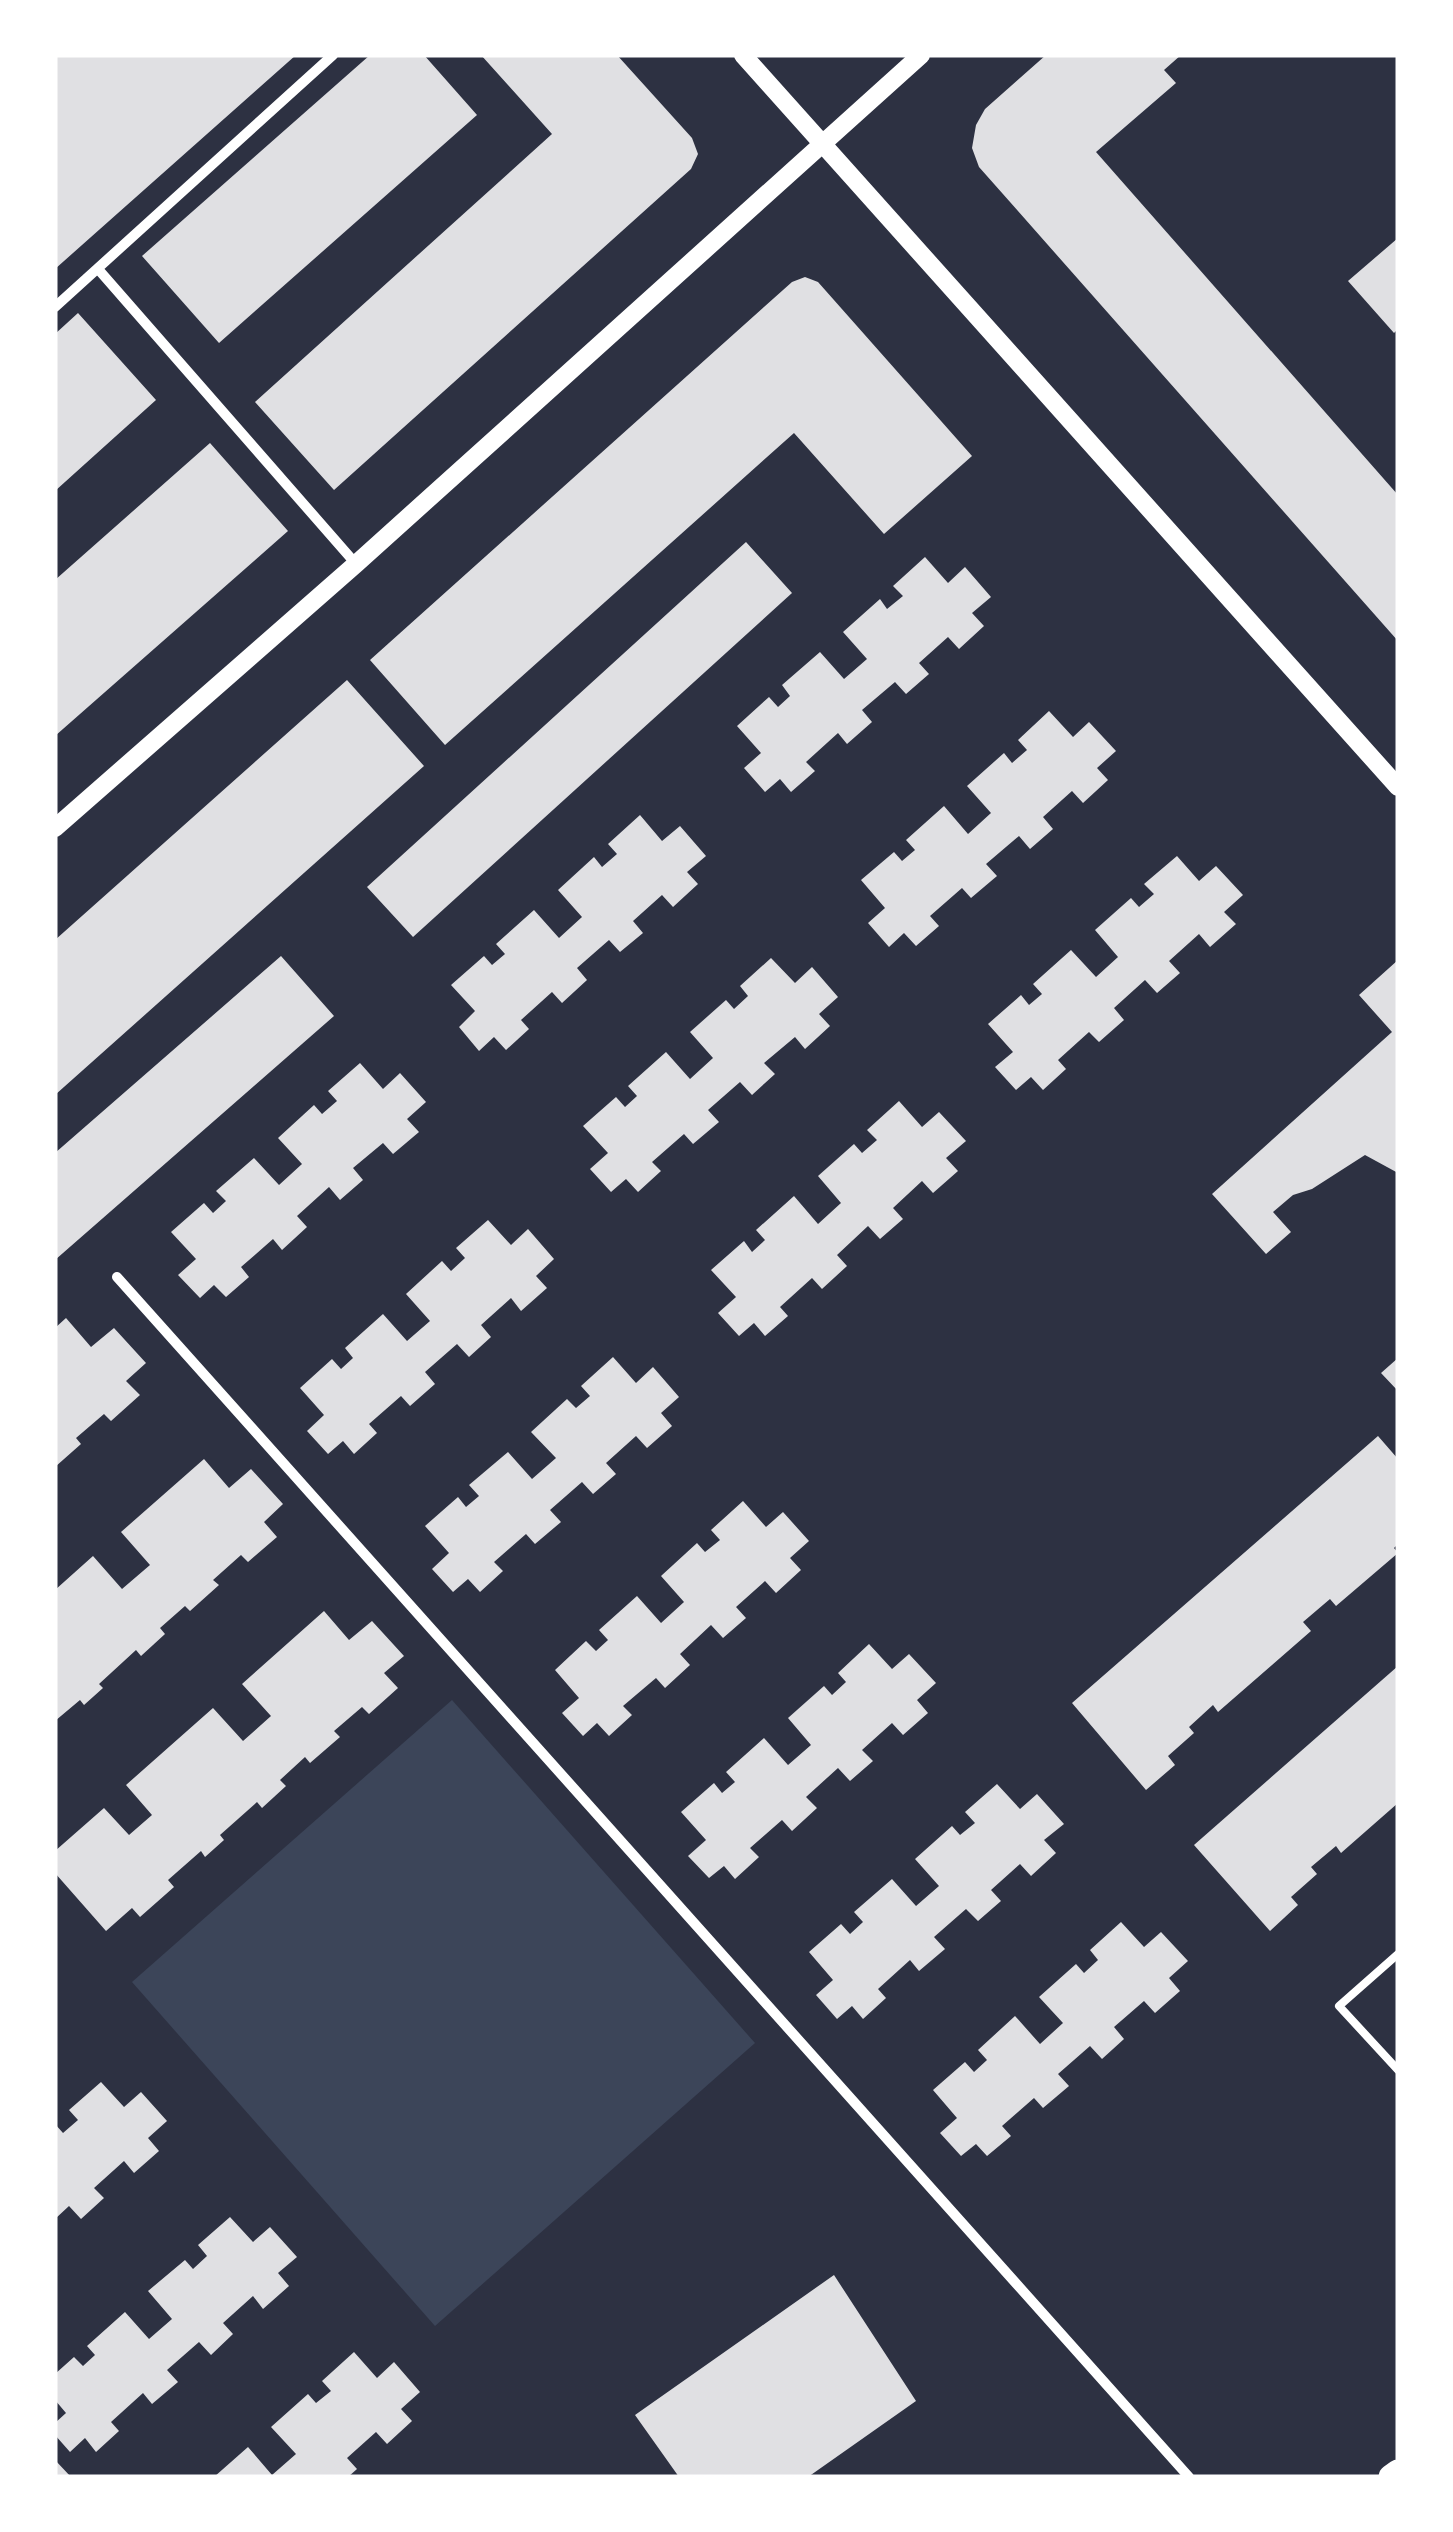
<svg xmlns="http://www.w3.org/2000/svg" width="1453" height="2532" viewBox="0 0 1453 2532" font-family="Cabin,sans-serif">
<rect width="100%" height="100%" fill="#2d3142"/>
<path fill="#3c4559" d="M 452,1700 L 755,2043 L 435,2326 L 132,1982 Z"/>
<path fill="#e0e0e3" d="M 55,55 L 296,55 L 55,269 Z
M 370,55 L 424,55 L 477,115 L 219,343 L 142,256 Z
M 481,55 L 617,55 L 692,138 L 698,154 L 691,169 L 334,490 L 255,402 L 552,134 Z
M 1046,55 L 1181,55 L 1164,70 L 1176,83 L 1096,152 L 1398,495 L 1398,641 L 979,167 L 972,148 L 976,125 L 985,109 Z
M 1398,238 L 1398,329 L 1394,333 L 1348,281 Z
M 805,277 L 818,282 L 972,456 L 884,534 L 794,433 L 445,745 L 370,660 L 792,282 Z
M 78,313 L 156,400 L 55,491 L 55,334 Z
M 210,443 L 288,531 L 55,736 L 55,580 Z
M 746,542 L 792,593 L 413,937 L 367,887 Z
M 925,557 L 948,583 L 965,567 L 991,597 L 972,613 L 984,626 L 959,649 L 948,637 L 919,663 L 929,674 L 906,694 L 895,682 L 862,710 L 872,722 L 847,744 L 838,733 L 806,762 L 815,771 L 791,792 L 780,779 L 765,792 L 744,768 L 761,753 L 737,726 L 769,697 L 778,707 L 790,696 L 782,685 L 820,652 L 844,679 L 867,659 L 843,632 L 880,599 L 887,609 L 903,596 L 893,586 Z
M 347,680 L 424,766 L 55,1095 L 55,940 Z
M 1049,711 L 1073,737 L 1089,722 L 1116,751 L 1097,768 L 1108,780 L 1083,803 L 1072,791 L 1043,817 L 1053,829 L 1030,849 L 1019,836 L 986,864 L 997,876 L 971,898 L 962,888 L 930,916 L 939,926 L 916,946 L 904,933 L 889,947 L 868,923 L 885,908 L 861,880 L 894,852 L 902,861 L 915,850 L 906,840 L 944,806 L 968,834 L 991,813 L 967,786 L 1004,753 L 1012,763 L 1027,750 L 1018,740 Z
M 640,815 L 662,841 L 680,826 L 706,856 L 687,872 L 698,884 L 673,907 L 662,895 L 633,921 L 643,933 L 620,952 L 609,940 L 577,968 L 587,980 L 562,1003 L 552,992 L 521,1020 L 529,1029 L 506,1050 L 494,1037 L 479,1051 L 459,1027 L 475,1011 L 451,985 L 484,956 L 492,965 L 505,954 L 496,944 L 534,910 L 559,938 L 582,917 L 558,890 L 594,857 L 602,867 L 617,854 L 608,844 Z
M 1177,856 L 1199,881 L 1216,866 L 1243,895 L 1224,912 L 1236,924 L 1210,947 L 1199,934 L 1169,961 L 1180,973 L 1157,993 L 1145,980 L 1114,1008 L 1124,1020 L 1099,1042 L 1089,1032 L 1058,1060 L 1066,1069 L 1043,1090 L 1031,1077 L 1016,1090 L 995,1067 L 1013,1052 L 988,1024 L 1021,995 L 1029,1005 L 1042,994 L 1033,984 L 1071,950 L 1096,977 L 1118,957 L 1095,930 L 1131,898 L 1139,907 L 1154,894 L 1144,884 Z
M 281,956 L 334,1016 L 55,1260 L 55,1153 Z
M 771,958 L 795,983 L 812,967 L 838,997 L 819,1014 L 830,1026 L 805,1049 L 795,1037 L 764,1063 L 775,1074 L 752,1095 L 740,1082 L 708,1110 L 719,1122 L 693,1144 L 684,1134 L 652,1162 L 661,1171 L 638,1192 L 626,1179 L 611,1192 L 590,1169 L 608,1153 L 583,1126 L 616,1097 L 625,1107 L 637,1096 L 628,1086 L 666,1052 L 690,1079 L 713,1058 L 690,1032 L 726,1000 L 734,1009 L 748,996 L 740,986 Z
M 1398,960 L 1398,1173 L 1365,1155 L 1312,1189 L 1293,1195 L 1273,1212 L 1291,1232 L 1266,1254 L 1212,1194 L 1392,1032 L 1359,995 Z
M 360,1063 L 383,1089 L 400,1073 L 426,1102 L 407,1119 L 419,1132 L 393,1154 L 383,1143 L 353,1168 L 363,1180 L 340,1200 L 329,1187 L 297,1216 L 307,1227 L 282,1250 L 273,1239 L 241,1267 L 249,1277 L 226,1297 L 214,1285 L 200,1298 L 178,1275 L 196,1259 L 171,1232 L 204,1203 L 213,1213 L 226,1201 L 216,1191 L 254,1158 L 279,1185 L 302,1164 L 278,1138 L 314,1105 L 322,1114 L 337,1101 L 328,1091 Z
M 899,1101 L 922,1127 L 939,1112 L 966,1141 L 946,1158 L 958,1171 L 933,1193 L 922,1181 L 893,1208 L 903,1219 L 880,1239 L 868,1226 L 837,1255 L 847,1266 L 822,1289 L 812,1278 L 780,1307 L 788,1316 L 765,1336 L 754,1323 L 739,1336 L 718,1313 L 736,1297 L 711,1270 L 744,1241 L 752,1252 L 765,1240 L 756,1230 L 794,1196 L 818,1224 L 841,1203 L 818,1176 L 854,1144 L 862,1153 L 877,1140 L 867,1130 Z
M 488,1220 L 511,1245 L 528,1229 L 554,1259 L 536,1276 L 547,1288 L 521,1311 L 511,1298 L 481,1325 L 491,1337 L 469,1357 L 457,1344 L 425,1372 L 435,1384 L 410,1406 L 401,1396 L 369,1424 L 377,1433 L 354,1454 L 343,1441 L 328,1454 L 307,1431 L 324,1415 L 300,1388 L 332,1359 L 341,1369 L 353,1358 L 345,1348 L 383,1314 L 407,1341 L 430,1321 L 406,1294 L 442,1261 L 451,1271 L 465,1258 L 456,1248 Z
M 66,1318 L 91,1347 L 114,1328 L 146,1363 L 126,1381 L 140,1395 L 111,1421 L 104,1414 L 76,1438 L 81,1444 L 55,1467 L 55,1328 Z
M 613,1357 L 636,1383 L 653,1367 L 679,1397 L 661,1413 L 672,1426 L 647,1448 L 636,1436 L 606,1463 L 616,1474 L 593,1494 L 582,1482 L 550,1510 L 561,1522 L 535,1544 L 526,1534 L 494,1562 L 503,1571 L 480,1592 L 468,1579 L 453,1592 L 432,1569 L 449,1553 L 425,1526 L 458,1497 L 466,1507 L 479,1496 L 469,1485 L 508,1452 L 532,1479 L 556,1458 L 531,1432 L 567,1399 L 576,1408 L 590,1396 L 581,1386 Z
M 1398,1358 L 1398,1391 L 1381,1373 Z
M 1378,1436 L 1398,1459 L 1398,1544 L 1394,1548 L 1398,1553 L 1336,1606 L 1330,1599 L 1303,1622 L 1311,1631 L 1218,1712 L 1213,1705 L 1189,1727 L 1194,1733 L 1168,1756 L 1175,1765 L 1146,1790 L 1072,1703 Z
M 204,1459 L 229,1488 L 251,1469 L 283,1504 L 264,1522 L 277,1537 L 248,1562 L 241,1555 L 213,1580 L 219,1585 L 190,1611 L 185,1606 L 160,1628 L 165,1634 L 141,1656 L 136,1650 L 99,1684 L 103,1688 L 84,1705 L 80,1700 L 55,1721 L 55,1590 L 93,1556 L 122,1589 L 150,1565 L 121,1532 Z
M 743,1501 L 766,1527 L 783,1512 L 809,1541 L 790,1558 L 801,1570 L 776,1593 L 765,1581 L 736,1607 L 746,1618 L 723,1638 L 711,1625 L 680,1654 L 690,1665 L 665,1688 L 656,1678 L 623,1706 L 632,1715 L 609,1736 L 597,1723 L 583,1736 L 562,1713 L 579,1698 L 555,1670 L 586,1641 L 596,1651 L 608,1640 L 599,1630 L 637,1596 L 661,1623 L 684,1602 L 661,1576 L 697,1543 L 705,1552 L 720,1540 L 711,1530 Z
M 324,1611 L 349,1640 L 372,1621 L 404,1656 L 384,1673 L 398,1688 L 369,1714 L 362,1707 L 334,1731 L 340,1737 L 310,1763 L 305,1757 L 280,1780 L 286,1786 L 262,1808 L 257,1802 L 220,1835 L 224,1840 L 205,1857 L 201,1851 L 168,1880 L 174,1887 L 140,1917 L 132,1908 L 106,1931 L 55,1873 L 55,1851 L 104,1808 L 129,1835 L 152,1815 L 126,1785 L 213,1708 L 243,1741 L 271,1716 L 242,1684 Z
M 869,1644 L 892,1669 L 909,1654 L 936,1683 L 917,1700 L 928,1713 L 903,1735 L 892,1723 L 862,1750 L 873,1761 L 850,1781 L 838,1768 L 806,1797 L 817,1808 L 792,1831 L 782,1820 L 750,1848 L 759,1857 L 735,1879 L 724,1866 L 709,1878 L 688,1856 L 706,1840 L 681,1812 L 714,1783 L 722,1793 L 735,1782 L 726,1772 L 764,1738 L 788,1765 L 811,1745 L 788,1718 L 824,1686 L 832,1695 L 846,1682 L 838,1673 Z
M 1398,1666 L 1398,1803 L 1341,1853 L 1336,1846 L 1311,1867 L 1317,1874 L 1291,1897 L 1298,1905 L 1270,1931 L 1194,1845 Z
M 997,1784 L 1020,1809 L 1037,1794 L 1064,1824 L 1044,1840 L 1056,1853 L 1031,1876 L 1020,1864 L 991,1890 L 1001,1901 L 978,1921 L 966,1909 L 934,1937 L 945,1949 L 919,1971 L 910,1960 L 878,1989 L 886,1998 L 863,2019 L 852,2006 L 837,2019 L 816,1995 L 833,1980 L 809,1952 L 841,1924 L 850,1934 L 863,1922 L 854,1912 L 892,1879 L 916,1906 L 939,1886 L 915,1859 L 952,1826 L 960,1835 L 975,1823 L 965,1812 Z
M 1121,1922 L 1144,1947 L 1161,1932 L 1188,1961 L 1169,1978 L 1180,1991 L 1155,2013 L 1144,2001 L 1114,2027 L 1124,2039 L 1102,2059 L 1090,2046 L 1058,2074 L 1069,2086 L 1043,2108 L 1034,2098 L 1002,2126 L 1011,2136 L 987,2156 L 976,2144 L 961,2156 L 940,2133 L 957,2118 L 933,2090 L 965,2062 L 974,2072 L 987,2060 L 978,2050 L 1015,2016 L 1040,2044 L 1063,2023 L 1039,1997 L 1076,1964 L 1084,1973 L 1098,1960 L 1090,1950 Z
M 101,2082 L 124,2107 L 141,2092 L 167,2121 L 148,2138 L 159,2151 L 134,2173 L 124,2161 L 94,2188 L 104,2198 L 81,2219 L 69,2206 L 55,2219 L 55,2124 L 63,2133 L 78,2120 L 69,2110 Z
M 230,2217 L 253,2242 L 270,2227 L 297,2257 L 278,2273 L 289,2286 L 263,2309 L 253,2296 L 223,2323 L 233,2334 L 211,2355 L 199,2342 L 167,2370 L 178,2382 L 152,2404 L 143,2393 L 111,2422 L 119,2431 L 96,2452 L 85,2438 L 70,2452 L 55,2435 L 55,2423 L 66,2413 L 55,2400 L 55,2374 L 74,2357 L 83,2366 L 95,2355 L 87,2346 L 125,2312 L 149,2339 L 172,2319 L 148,2291 L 185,2260 L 193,2269 L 207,2256 L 198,2245 Z
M 834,2275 L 916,2401 L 808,2477 L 679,2477 L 635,2415 Z
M 354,2352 L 377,2378 L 394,2362 L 420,2392 L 401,2409 L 412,2421 L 387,2444 L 376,2432 L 347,2458 L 357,2469 L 348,2477 L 214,2477 L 248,2447 L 272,2475 L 296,2454 L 271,2427 L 308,2394 L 316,2403 L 331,2391 L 322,2381 Z
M 55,2460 L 71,2477 L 55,2477 Z"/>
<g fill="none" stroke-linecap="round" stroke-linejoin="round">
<path stroke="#fff" stroke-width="8" d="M 1398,1954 L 1339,2006 L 1398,2070"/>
<path stroke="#fff" stroke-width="10" d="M 98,269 L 356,564
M 55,307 L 333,55
M 117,1277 L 1189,2477"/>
<path stroke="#fff" stroke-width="18" d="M 743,55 L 1398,787
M 55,828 L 356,564 L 921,55"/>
<path stroke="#fff" stroke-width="25" d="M 1391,2477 L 1398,2472"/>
</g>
<rect width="1453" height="2532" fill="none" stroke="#ffffff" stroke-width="115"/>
</svg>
